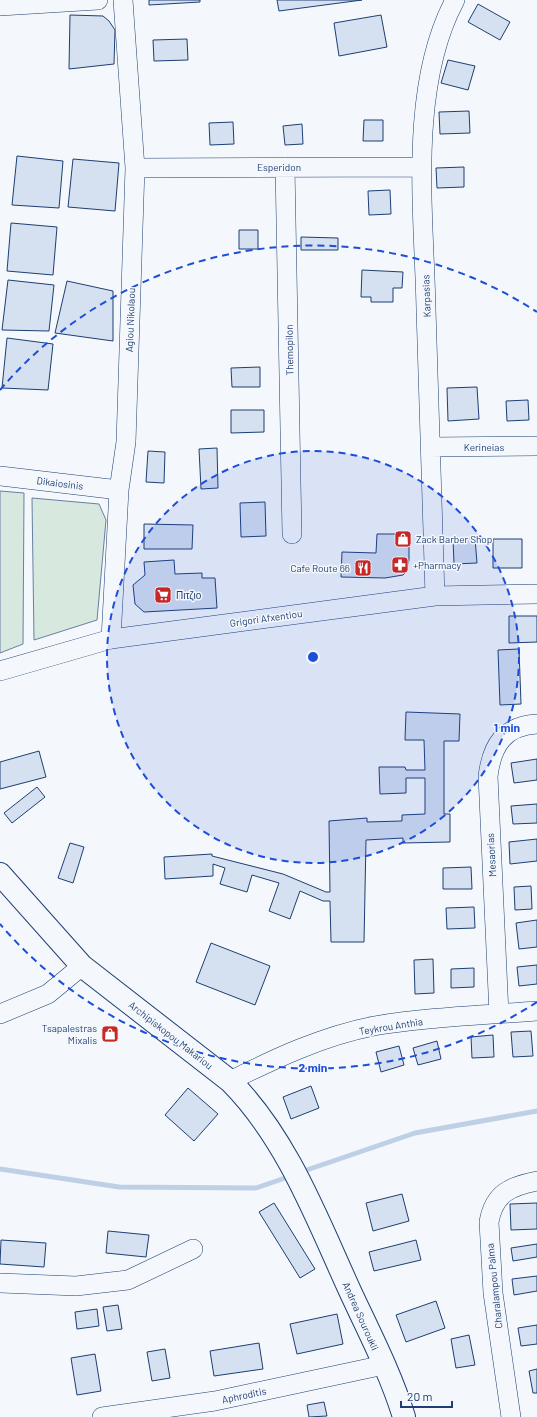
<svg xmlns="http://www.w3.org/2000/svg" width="537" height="1417" viewBox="0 0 537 1417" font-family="Barlow,sans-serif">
<rect width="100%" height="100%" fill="#f4f7fb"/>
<path fill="#d7e8df" stroke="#687fa3" d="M 0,491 L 24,493 L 23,644 L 0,653 Z
M 32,498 L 99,504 L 106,520 L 97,620 L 34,640 Z"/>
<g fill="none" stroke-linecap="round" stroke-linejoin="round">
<path stroke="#bed0e5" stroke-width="5" d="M 0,1169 L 119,1187 L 256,1188 L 291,1176
M 301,1172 L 415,1133 L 537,1111"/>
</g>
<path fill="#d5e0f0" stroke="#1d3f73" d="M 149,0 L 200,0 L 200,2 L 149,5 Z
M 277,0 L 362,0 L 279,11 Z
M 478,4 L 510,22 L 500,40 L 468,22 Z
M 70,15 L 103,16 L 109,21 L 115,30 L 114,64 L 69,69 Z
M 381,15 L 387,47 L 339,56 L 334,23 Z
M 187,39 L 188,60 L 154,61 L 153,40 Z
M 448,60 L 475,66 L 468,90 L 441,83 Z
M 469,111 L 470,133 L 440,134 L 439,112 Z
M 364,120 L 383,120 L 383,141 L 363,141 Z
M 233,122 L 234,144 L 210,145 L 209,123 Z
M 302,124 L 303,144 L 285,145 L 283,126 Z
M 17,156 L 63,161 L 59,208 L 12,205 Z
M 73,159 L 119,163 L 115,211 L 68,207 Z
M 464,167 L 464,187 L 437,188 L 436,168 Z
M 390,190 L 391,214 L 369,215 L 368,191 Z
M 11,223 L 57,227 L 53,275 L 7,271 Z
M 239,230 L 258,230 L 258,249 L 239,249 Z
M 301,237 L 338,238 L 338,250 L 301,250 Z
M 362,270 L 403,272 L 402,288 L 393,288 L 393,302 L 371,302 L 371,297 L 361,297 Z
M 8,280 L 54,285 L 49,331 L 2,330 Z
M 67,281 L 113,291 L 113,341 L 55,333 Z
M 7,338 L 53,344 L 48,390 L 2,388 Z
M 260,367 L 260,387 L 232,387 L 231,368 Z
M 477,387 L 479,419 L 448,421 L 447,388 Z
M 528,400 L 529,420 L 507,421 L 506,401 Z
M 231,410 L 264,410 L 264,432 L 231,433 Z
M 217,448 L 218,488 L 201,489 L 199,449 Z
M 148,451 L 165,452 L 164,483 L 146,482 Z
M 265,502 L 266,536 L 241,537 L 240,503 Z
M 144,524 L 193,525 L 192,549 L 144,549 Z
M 377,534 L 409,534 L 409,560 L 406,572 L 403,575 L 385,578 L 341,577 L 342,552 L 376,553 Z
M 475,538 L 477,563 L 454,564 L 453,539 Z
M 493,539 L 522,539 L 522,568 L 493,568 Z
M 174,560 L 175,574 L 202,573 L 202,578 L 215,578 L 217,608 L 144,612 L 135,604 L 133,585 L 145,575 L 144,562 Z
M 509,616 L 537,616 L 537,642 L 509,643 Z
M 519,649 L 521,704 L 500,705 L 498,650 Z
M 406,712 L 460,714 L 459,741 L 444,741 L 444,814 L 450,814 L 450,842 L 403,843 L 403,838 L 366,840 L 364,942 L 331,942 L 330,901 L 323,901 L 300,891 L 290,919 L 269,911 L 279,883 L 252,875 L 247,892 L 220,884 L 225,868 L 213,864 L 213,876 L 165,879 L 164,857 L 212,854 L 212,856 L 283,874 L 326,892 L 330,892 L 329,821 L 367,818 L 367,822 L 402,821 L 402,815 L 425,814 L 425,778 L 406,778 L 406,793 L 380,794 L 379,767 L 405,767 L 406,770 L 425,770 L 424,740 L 405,740 Z
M 39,751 L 46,777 L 0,789 L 0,762 Z
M 537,759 L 537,780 L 514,783 L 511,763 Z
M 37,787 L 45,797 L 12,823 L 4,813 Z
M 537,804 L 537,823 L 513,824 L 511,806 Z
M 537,839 L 537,861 L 510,864 L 509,842 Z
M 70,843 L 84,847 L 73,883 L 58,878 Z
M 471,867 L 472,889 L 443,889 L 443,868 Z
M 531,886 L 532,909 L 515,910 L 514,887 Z
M 474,907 L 475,928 L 447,929 L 446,908 Z
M 537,920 L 537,947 L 519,949 L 516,923 Z
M 211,943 L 270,966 L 255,1005 L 196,982 Z
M 433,959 L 434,993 L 415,994 L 414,960 Z
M 537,965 L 537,984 L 519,986 L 517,967 Z
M 474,968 L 474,987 L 451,988 L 451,969 Z
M 531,1031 L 533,1056 L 513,1057 L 511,1032 Z
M 493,1035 L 494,1057 L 472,1058 L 471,1037 Z
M 437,1041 L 441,1059 L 418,1065 L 413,1048 Z
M 399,1046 L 404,1065 L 381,1072 L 376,1052 Z
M 311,1086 L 319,1108 L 291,1119 L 283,1097 Z
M 188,1088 L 218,1114 L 194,1141 L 165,1115 Z
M 402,1194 L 409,1221 L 373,1231 L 366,1203 Z
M 274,1203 L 315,1269 L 300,1278 L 259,1212 Z
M 537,1203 L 537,1229 L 511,1230 L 510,1204 Z
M 108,1231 L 149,1235 L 146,1257 L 106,1253 Z
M 1,1240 L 46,1243 L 44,1267 L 0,1264 Z
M 416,1240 L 421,1260 L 374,1271 L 369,1252 Z
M 537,1244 L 537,1257 L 513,1261 L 511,1248 Z
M 537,1276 L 537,1291 L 514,1295 L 512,1279 Z
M 436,1301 L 445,1328 L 406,1342 L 396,1315 Z
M 118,1305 L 122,1329 L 107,1331 L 103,1307 Z
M 97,1309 L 99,1326 L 77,1329 L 75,1312 Z
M 337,1314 L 343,1344 L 297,1354 L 290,1324 Z
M 537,1325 L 537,1344 L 521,1346 L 518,1328 Z
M 469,1335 L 475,1365 L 456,1368 L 451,1339 Z
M 259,1343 L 263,1369 L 214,1376 L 210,1351 Z
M 165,1349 L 170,1378 L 152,1381 L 147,1352 Z
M 95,1354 L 101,1391 L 77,1395 L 71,1358 Z
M 537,1369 L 537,1393 L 533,1393 L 529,1371 Z
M 324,1402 L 327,1416 L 309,1417 L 307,1405 Z"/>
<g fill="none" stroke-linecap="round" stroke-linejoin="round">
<g stroke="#1d3f73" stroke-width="20">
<path id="minor" d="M 0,6 L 98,0
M 285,167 L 292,534
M 135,168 L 422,167
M 430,447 L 537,446
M 0,476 L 119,490
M 435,596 C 432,501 429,405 426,309 C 424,212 408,88 455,0
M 111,639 L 119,490 L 126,442 L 135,168 L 123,0
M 0,671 L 111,639 L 435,596 L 537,594
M 0,1014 L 48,994 L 82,966
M 499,1014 L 488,776 C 492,745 504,726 537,724
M 230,1081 C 276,1058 323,1036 374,1026 C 427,1017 484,1015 537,1011
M 0,1283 L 76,1286 L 128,1280 L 193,1249
M 102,1417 L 215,1401 L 384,1365
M 511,1417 L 493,1293 L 489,1222 C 494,1193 511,1186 537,1181"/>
</g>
<g stroke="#1d3f73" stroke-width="24">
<path id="major" d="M 0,874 L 82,966 L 230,1081 C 287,1138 317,1219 350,1291 C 369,1332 391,1374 404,1417"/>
</g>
<use href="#minor" stroke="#f4f7fb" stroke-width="19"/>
<use href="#major" stroke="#f4f7fb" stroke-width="22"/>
</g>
<circle cx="313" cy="657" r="206" fill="#1d4ed8" fill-opacity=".12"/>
<g fill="none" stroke="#1d4ed8" stroke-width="2" stroke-dasharray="7 5">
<circle cx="313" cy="657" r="206"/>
<path d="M537 1002A411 411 0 0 1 0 924M0 390A411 411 0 0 1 537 312"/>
</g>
<defs>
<g id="shop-square" transform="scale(0.9)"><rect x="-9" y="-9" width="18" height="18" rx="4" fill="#c62828" stroke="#f4f7fb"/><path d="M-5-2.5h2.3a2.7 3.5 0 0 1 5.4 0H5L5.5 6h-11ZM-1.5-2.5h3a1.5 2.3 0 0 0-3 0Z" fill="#fff"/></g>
<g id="pharmacy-square" transform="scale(0.9)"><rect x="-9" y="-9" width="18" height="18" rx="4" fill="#c62828" stroke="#f4f7fb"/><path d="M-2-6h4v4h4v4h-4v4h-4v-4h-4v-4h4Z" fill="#fff"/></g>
<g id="restaurant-square" transform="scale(0.9)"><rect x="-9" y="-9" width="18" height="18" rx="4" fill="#c62828" stroke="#f4f7fb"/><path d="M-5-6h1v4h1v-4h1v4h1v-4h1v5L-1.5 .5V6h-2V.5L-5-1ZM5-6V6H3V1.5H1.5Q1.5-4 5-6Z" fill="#fff"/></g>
<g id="supermarket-square" transform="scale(0.9)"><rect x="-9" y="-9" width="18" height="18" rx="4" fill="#c62828" stroke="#f4f7fb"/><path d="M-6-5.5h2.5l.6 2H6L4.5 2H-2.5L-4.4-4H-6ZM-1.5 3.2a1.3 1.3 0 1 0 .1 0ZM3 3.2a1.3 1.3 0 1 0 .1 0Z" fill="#fff"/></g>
</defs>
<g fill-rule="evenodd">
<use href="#shop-square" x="403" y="539"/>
<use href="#pharmacy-square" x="400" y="565"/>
<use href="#restaurant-square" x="363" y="568"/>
<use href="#supermarket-square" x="163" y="595"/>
<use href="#shop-square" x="110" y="1034"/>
</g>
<g text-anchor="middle" stroke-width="3" stroke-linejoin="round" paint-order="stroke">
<g font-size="10" fill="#1d3f73" stroke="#f4f7fb">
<text x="279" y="171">Esperidon</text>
<text transform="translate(426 296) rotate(-92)" y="4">Karpasias</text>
<text transform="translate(130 320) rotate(-88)" y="4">Agiou Nikolaou</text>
<text transform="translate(289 350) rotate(-91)" y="4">Themopilon</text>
<text x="484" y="451">Kerineias</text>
<text transform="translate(60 483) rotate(7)" y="4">Dikaiosinis</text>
<text transform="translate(266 618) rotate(-8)" y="4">Grigori Afxentiou</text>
<text transform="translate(491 855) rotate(-93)" y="4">Mesaorias</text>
<text transform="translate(391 1026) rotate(-9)" y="4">Teykrou Anthia</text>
<text transform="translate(171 1035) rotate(38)" y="4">Archipiskopou Makariou</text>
<text transform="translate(494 1286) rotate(-96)" y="4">Charalampou Palma</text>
<text transform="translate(361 1316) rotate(66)" y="4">Andrea Souroukli</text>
<text transform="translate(244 1395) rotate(-12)" y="4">Aphroditis</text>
</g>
<g font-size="10" fill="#1d3f73" stroke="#f4f7fb" text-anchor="start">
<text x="416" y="543">Zack Barber Shop</text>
<text x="413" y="569">+Pharmacy</text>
<text x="350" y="572" text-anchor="end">Cafe Route 66</text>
<text x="176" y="599">Πιτζιο</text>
<text x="97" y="1032" text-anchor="end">Tsapalestras<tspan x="97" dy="12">Mixalis</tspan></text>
</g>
</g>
<circle cx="313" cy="657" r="6" fill="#1d4ed8" stroke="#f4f7fb" stroke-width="2"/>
<g font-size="12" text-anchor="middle" font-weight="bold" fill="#1d4ed8" stroke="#f4f7fb" stroke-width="3" stroke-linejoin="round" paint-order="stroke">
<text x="507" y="732">1 min</text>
<text x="313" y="1072">2 min</text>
</g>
<path d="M401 1401v6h51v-6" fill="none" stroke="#1d3f73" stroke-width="2"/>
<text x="407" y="1401" font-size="12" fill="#1d3f73" stroke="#f4f7fb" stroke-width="3" paint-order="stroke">20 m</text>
</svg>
